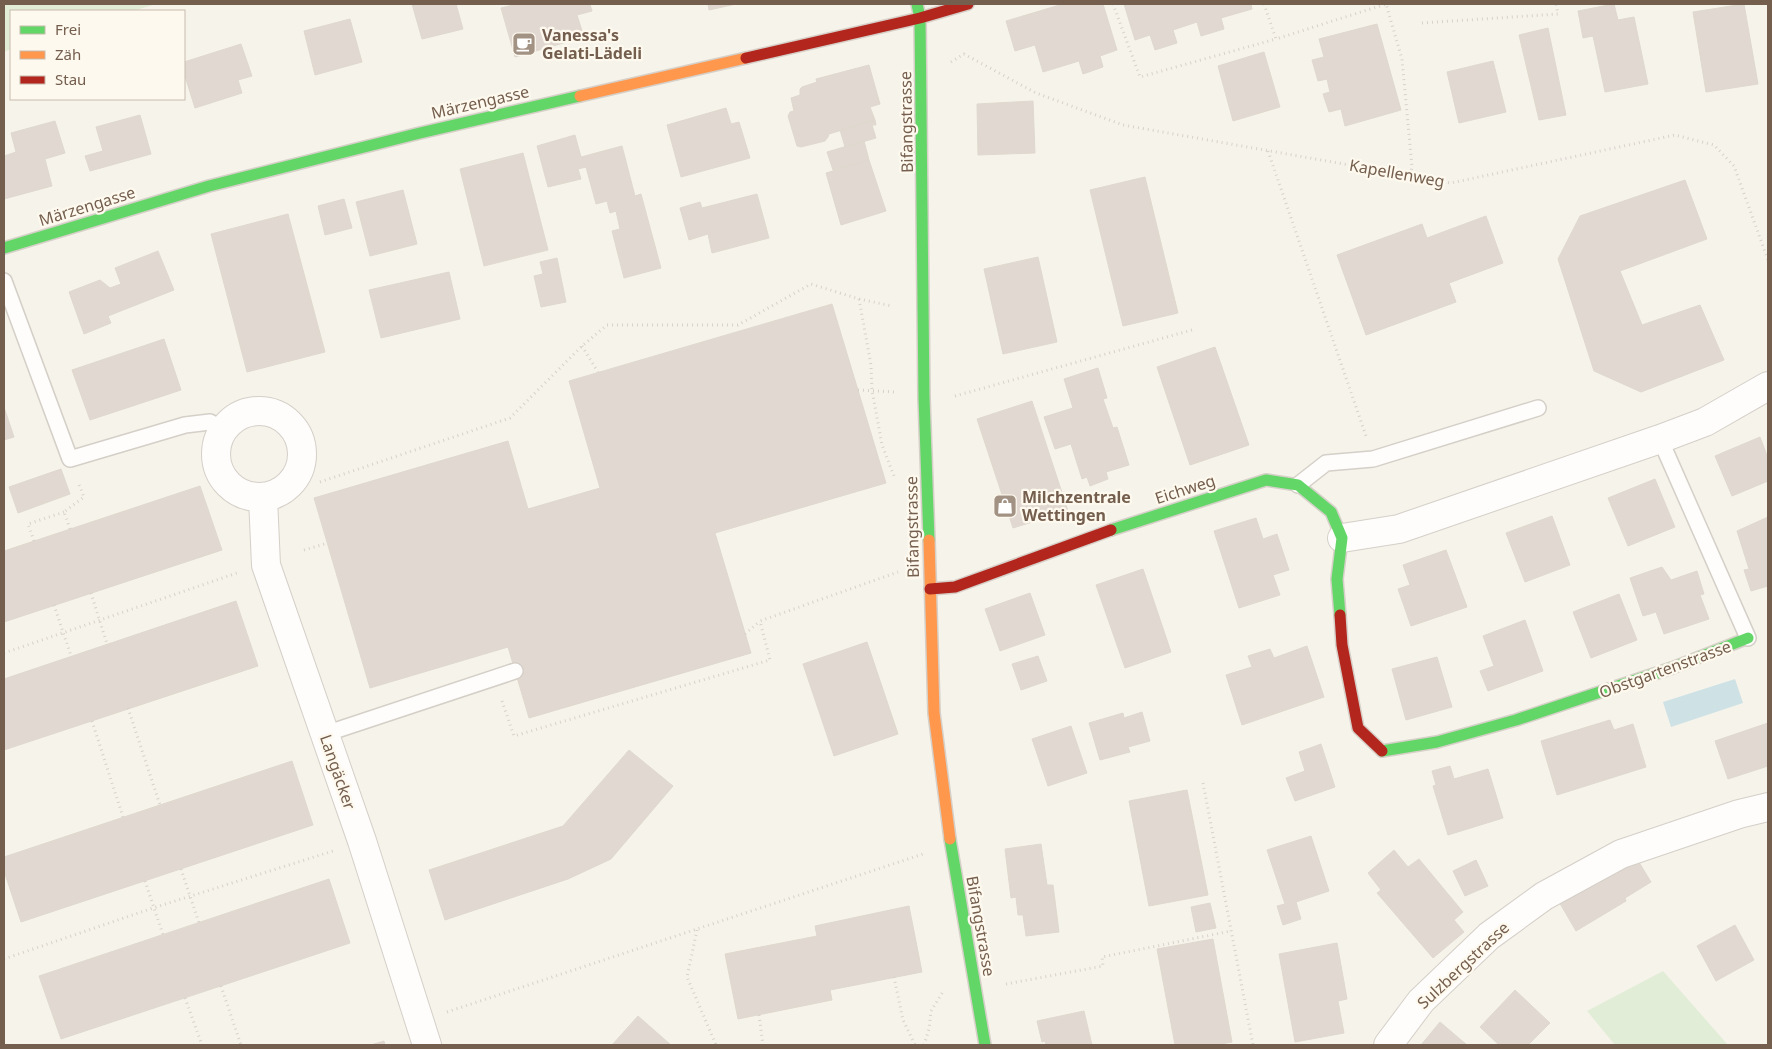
<svg xmlns="http://www.w3.org/2000/svg" width="1772" height="1049" viewBox="0 0 1772 1049" font-family="'Noto Sans',sans-serif">
<rect width="100%" height="100%" fill="#f6f3eb"/>
<path fill="#e2edd7" d="M 4,4 L 156,4 L 133,11 L 11,11 L 11,49 L 4,52 Z
M 1663,971 L 1728,1045 L 1615,1045 L 1587,1011 Z"/>
<path fill="#cee2e6" d="M 1735,679 L 1743,703 L 1671,727 L 1663,702 Z"/>
<path fill="#e1d9d1" stroke="#dfd8ce" d="M 412,4 L 456,4 L 463,29 L 422,39 Z
M 517,4 L 590,4 L 592,11 L 577,15 L 584,37 L 515,57 L 501,8 Z
M 708,4 L 736,4 L 709,10 Z
M 1063,4 L 1103,4 L 1117,50 L 1100,56 L 1103,67 L 1083,74 L 1079,61 L 1043,72 L 1035,45 L 1015,51 L 1006,21 Z
M 1124,4 L 1251,4 L 1252,9 L 1221,18 L 1224,29 L 1201,36 L 1197,22 L 1173,30 L 1177,43 L 1155,50 L 1150,35 L 1135,40 Z
M 1614,4 L 1618,20 L 1634,17 L 1648,84 L 1605,92 L 1593,36 L 1583,38 L 1578,11 Z
M 1744,4 L 1758,84 L 1706,92 L 1693,12 Z
M 350,19 L 362,62 L 315,75 L 304,31 Z
M 1377,24 L 1401,110 L 1345,126 L 1341,109 L 1329,112 L 1323,94 L 1330,92 L 1327,79 L 1318,81 L 1312,60 L 1324,57 L 1319,39 Z
M 1548,28 L 1566,115 L 1539,120 L 1519,35 Z
M 241,44 L 252,76 L 238,80 L 242,93 L 195,108 L 184,73 L 184,62 Z
M 1264,52 L 1280,107 L 1233,121 L 1218,66 Z
M 1493,61 L 1506,112 L 1459,123 L 1447,72 Z
M 869,65 L 880,104 L 870,107 L 875,120 L 829,134 L 828,137 L 825,141 L 801,147 L 797,146 L 788,116 L 790,112 L 794,111 L 791,98 L 800,95 L 800,89 L 802,87 L 817,82 L 816,79 Z
M 1033,101 L 1035,153 L 978,155 L 977,104 Z
M 726,108 L 731,124 L 739,122 L 750,158 L 681,177 L 667,125 Z
M 140,115 L 151,154 L 90,171 L 85,156 L 103,151 L 96,127 Z
M 875,120 L 876,125 L 872,125 L 876,138 L 845,147 L 840,130 Z
M 55,121 L 65,153 L 45,159 L 52,186 L 4,199 L 4,156 L 16,152 L 11,133 Z
M 575,135 L 581,157 L 622,146 L 635,196 L 641,194 L 661,268 L 624,278 L 612,231 L 620,229 L 616,211 L 610,213 L 607,201 L 596,204 L 586,167 L 578,169 L 581,179 L 548,187 L 537,146 Z
M 864,141 L 869,160 L 833,170 L 827,152 Z
M 523,153 L 548,250 L 484,266 L 460,169 Z
M 869,160 L 886,211 L 841,225 L 826,173 Z
M 1145,177 L 1178,313 L 1123,326 L 1090,190 Z
M 1685,180 L 1707,239 L 1620,271 L 1642,325 L 1700,305 L 1724,360 L 1641,392 L 1594,371 L 1558,259 L 1580,216 Z
M 403,190 L 417,244 L 370,256 L 356,202 Z
M 757,194 L 769,238 L 712,253 L 708,234 L 689,240 L 680,208 L 700,202 L 702,208 Z
M 344,199 L 352,228 L 325,235 L 318,206 Z
M 288,214 L 325,352 L 247,372 L 211,234 Z
M 1486,216 L 1503,263 L 1449,283 L 1456,302 L 1366,335 L 1337,255 L 1422,224 L 1427,238 Z
M 158,251 L 174,290 L 108,316 L 111,323 L 84,334 L 69,292 L 100,280 L 110,288 L 121,284 L 115,268 Z
M 1038,257 L 1057,342 L 1003,354 L 984,269 Z
M 557,258 L 566,302 L 541,307 L 534,276 L 543,274 L 540,262 Z
M 449,272 L 460,319 L 381,338 L 369,290 Z
M 832,304 L 886,483 L 715,533 L 751,653 L 529,718 L 508,647 L 370,688 L 314,498 L 508,441 L 528,509 L 600,488 L 569,381 Z
M 164,339 L 181,390 L 90,420 L 72,370 Z
M 1215,347 L 1249,445 L 1190,465 L 1157,367 Z
M 1098,368 L 1107,398 L 1103,399 L 1113,428 L 1117,427 L 1129,465 L 1106,472 L 1108,479 L 1090,486 L 1087,477 L 1082,479 L 1071,444 L 1055,449 L 1044,417 L 1073,408 L 1064,379 Z
M 1032,401 L 1068,511 L 1013,528 L 977,419 Z
M 4,407 L 14,437 L 4,440 Z
M 1760,437 L 1768,458 L 1768,481 L 1732,496 L 1715,456 Z
M 61,469 L 70,494 L 18,513 L 9,487 Z
M 1655,479 L 1675,527 L 1628,546 L 1608,498 Z
M 200,486 L 222,550 L 4,622 L 4,551 Z
M 1552,516 L 1570,565 L 1525,582 L 1506,533 Z
M 1768,517 L 1768,586 L 1751,591 L 1744,570 L 1749,569 L 1737,531 Z
M 1256,518 L 1263,539 L 1277,534 L 1289,570 L 1273,575 L 1280,595 L 1239,608 L 1214,531 Z
M 1446,550 L 1467,607 L 1411,626 L 1398,589 L 1410,585 L 1403,565 Z
M 1662,567 L 1671,580 L 1697,571 L 1704,594 L 1700,595 L 1709,619 L 1664,634 L 1656,612 L 1643,616 L 1630,578 Z
M 1143,569 L 1171,652 L 1125,668 L 1096,585 Z
M 1030,593 L 1045,635 L 1000,651 L 985,609 Z
M 1619,594 L 1637,640 L 1591,658 L 1573,612 Z
M 236,601 L 258,666 L 4,750 L 4,679 Z
M 1525,620 L 1543,671 L 1488,691 L 1480,671 L 1494,666 L 1483,636 Z
M 867,642 L 898,734 L 834,756 L 803,664 Z
M 1307,646 L 1324,697 L 1242,725 L 1226,675 L 1252,667 L 1248,656 L 1270,649 L 1274,658 Z
M 1038,656 L 1047,681 L 1021,690 L 1012,664 Z
M 1437,657 L 1452,707 L 1406,720 L 1392,669 Z
M 1142,712 L 1150,741 L 1128,747 L 1130,752 L 1100,760 L 1089,723 L 1123,713 L 1124,718 Z
M 1610,720 L 1614,730 L 1633,724 L 1646,767 L 1557,795 L 1541,741 Z
M 1768,723 L 1768,766 L 1728,779 L 1715,741 Z
M 1071,726 L 1087,773 L 1048,786 L 1032,739 Z
M 1321,744 L 1335,787 L 1295,801 L 1286,778 L 1305,771 L 1299,752 Z
M 629,750 L 673,786 L 611,859 L 568,879 L 445,920 L 429,870 L 563,826 Z
M 292,761 L 313,825 L 21,922 L 4,871 L 4,857 Z
M 1450,766 L 1454,779 L 1488,769 L 1503,818 L 1448,835 L 1433,786 L 1436,785 L 1432,771 Z
M 1187,790 L 1208,895 L 1149,906 L 1129,801 Z
M 1311,836 L 1329,891 L 1296,902 L 1301,919 L 1283,925 L 1277,906 L 1285,904 L 1267,850 Z
M 1041,844 L 1047,885 L 1053,885 L 1059,932 L 1026,936 L 1023,915 L 1018,915 L 1016,897 L 1011,898 L 1005,849 Z
M 1394,850 L 1408,867 L 1419,859 L 1463,912 L 1454,920 L 1464,932 L 1433,958 L 1377,893 L 1381,890 L 1368,873 Z
M 1637,859 L 1651,882 L 1625,898 L 1626,901 L 1576,931 L 1558,900 Z
M 1476,860 L 1488,886 L 1465,896 L 1453,871 Z
M 329,879 L 350,943 L 61,1039 L 39,976 Z
M 1210,903 L 1216,928 L 1196,932 L 1191,907 Z
M 909,906 L 922,972 L 830,990 L 832,1000 L 738,1019 L 725,954 L 817,936 L 815,926 Z
M 1735,925 L 1754,960 L 1716,981 L 1697,946 Z
M 1213,939 L 1232,1042 L 1215,1045 L 1175,1045 L 1157,949 Z
M 1337,943 L 1347,999 L 1338,1001 L 1344,1033 L 1295,1042 L 1279,954 Z
M 1515,990 L 1550,1023 L 1528,1045 L 1499,1045 L 1480,1027 Z
M 1084,1011 L 1092,1045 L 1046,1045 L 1045,1041 L 1042,1042 L 1037,1021 Z
M 638,1016 L 671,1045 L 612,1045 Z
M 1440,1022 L 1467,1045 L 1421,1045 Z
M 384,1041 L 385,1045 L 371,1045 Z"/>
<g fill="none" stroke-linecap="round" stroke-linejoin="round">
<g stroke="#d4cfc7" stroke-width="18">
<path id="lane" d="M 4,281 L 70,459 L 185,425 L 210,422 L 223,429
M 1660,439 L 1748,638
M 1298,485 L 1326,463 L 1373,459 L 1538,408
M 325,734 L 515,671"/>
</g>
<g stroke="#d4cfc7" stroke-width="30">
<path id="street" d="M216 454a43 43 0 1 1 86 0a43 43 0 1 1-86 0Z
M 263,498 L 266,565 L 362,841 L 427,1045
M 1342,538 L 1399,529 L 1660,439 L 1705,422 L 1768,386
M 1388,1045 L 1421,1001 L 1489,936 L 1544,896 L 1621,854 L 1739,814 L 1768,807"/>
</g>
<g stroke="#d6d0c8" stroke-width="14">
<path id="fast" d="M 917,4 L 920,18 L 924,398 L 929,540
M 4,248 L 209,186 L 420,133 L 580,96
M 1111,530 L 1266,480 L 1298,485 L 1331,512 L 1342,538 L 1337,579 L 1340,615
M 1382,751 L 1437,742 L 1516,720 L 1672,668 L 1748,638
M 950,839 L 985,1045"/>
</g>
<g stroke="#d6d0c8" stroke-width="14">
<path id="slow" d="M 580,96 L 746,58
M 929,540 L 934,713 L 950,839"/>
</g>
<g stroke="#d6d0c8" stroke-width="14">
<path id="jam" d="M 746,58 L 920,18 L 968,4
M 930,589 L 955,587 L 1111,530
M 1340,615 L 1342,645 L 1358,728 L 1382,751"/>
</g>
<path stroke="#d8d1cb" stroke-width="3" stroke-dasharray="1 4" stroke-linecap="butt" d="M 1113,4 L 1140,77 L 1276,39
M 1264,4 L 1276,39 L 1386,4 L 1402,59 L 1412,167 L 1410,176
M 1422,23 L 1558,14 L 1556,4
M 951,62 L 964,54 L 1036,93 L 1123,125 L 1451,183 L 1675,135 L 1714,145 L 1734,166 L 1768,260
M 1268,151 L 1366,436
M 859,299 L 892,306
M 582,346 L 598,372
M 858,390 L 895,392
M 955,396 L 1192,330
M 320,482 L 510,418 L 582,346 L 607,325 L 738,325 L 811,284 L 859,299 L 871,365 L 872,390 L 882,445 L 894,476
M 70,529 L 64,512 L 84,497 L 78,482
M 34,541 L 28,524 L 64,512
M 304,550 L 328,543
M 91,593 L 107,644
M 54,605 L 71,656
M 745,634 L 760,621
M 4,653 L 237,573
M 502,701 L 514,736 L 770,660 L 760,621 L 898,572
M 128,708 L 160,805
M 92,721 L 123,817
M 1203,783 L 1253,1045
M 181,869 L 199,923
M 145,881 L 163,935
M 697,930 L 687,977 L 716,1045
M 4,959 L 153,908 L 333,851
M 894,977 L 903,1020 L 915,1045
M 1006,984 L 1103,966 L 1102,957 L 1231,931
M 221,986 L 241,1045
M 185,998 L 202,1045
M 447,1012 L 923,854
M 759,1015 L 763,1045
M 924,1045 L 929,1029 L 931,1011 L 944,990"/>
<use href="#lane" stroke="#fefdfc" stroke-width="15"/>
<use href="#street" stroke="#fefdfc" stroke-width="28"/>
<use href="#fast" stroke="#63d668" stroke-width="11"/>
<use href="#slow" stroke="#ff974d" stroke-width="11"/>
<use href="#jam" stroke="#b3261e" stroke-width="11"/>
</g>
<defs>
<g id="cafe-square" transform="scale(1.25)"><rect x="-9" y="-9" width="18" height="18" rx="4" fill="#a29284" stroke="#fef9ee"/><path d="M-5.5-4.5H6V0H3Q3 3.5 0 3.5H-2.5Q-5.5 3.5-5.5 0ZM3-3.2v2h1.7v-2ZM-6 4.5H4V6H-6Z" fill="#fff"/></g>
<g id="shop-square" transform="scale(1.25)"><rect x="-9" y="-9" width="18" height="18" rx="4" fill="#a29284" stroke="#fef9ee"/><path d="M-5-2.5h2.3a2.7 3.5 0 0 1 5.4 0H5L5.5 6h-11ZM-1.5-2.5h3a1.5 2.3 0 0 0-3 0Z" fill="#fff"/></g>
</defs>
<g fill-rule="evenodd">
<use href="#cafe-square" x="524" y="44"/>
<use href="#shop-square" x="1005" y="506"/>
</g>
<g text-anchor="middle" stroke-width="4.5" stroke-linejoin="round" paint-order="stroke">
<g font-size="16" font-weight="bold" fill="#745e4d" stroke="#fef9ee" text-anchor="start">
<text x="542" y="41">Vanessa's<tspan x="542" dy="18">Gelati-Lädeli</tspan></text>
<text x="1022" y="503">Milchzentrale<tspan x="1022" dy="18">Wettingen</tspan></text>
</g>
<g font-size="16" fill="#745e4d" stroke="#fef9ee">
<text transform="translate(480 102) rotate(-13)" y="6">Märzengasse</text>
<text transform="translate(906 122) rotate(-91)" y="6">Bifangstrasse</text>
<text transform="translate(1397 173) rotate(10)" y="6">Kapellenweg</text>
<text transform="translate(87 206) rotate(-17)" y="6">Märzengasse</text>
<text transform="translate(1185 489) rotate(-18)" y="6">Eichweg</text>
<text transform="translate(912 527) rotate(-91)" y="6">Bifangstrasse</text>
<text transform="translate(1665 669) rotate(-20)" y="6">Obstgartenstrasse</text>
<text transform="translate(338 772) rotate(71)" y="6">Langäcker</text>
<text transform="translate(981 926) rotate(80)" y="6">Bifangstrasse</text>
<text transform="translate(1463 965) rotate(-43)" y="6">Sulzbergstrasse</text>
</g>
</g>
<rect width="1772" height="1049" fill="none" stroke="#745e4d" stroke-width="10"/>
<rect x="10" y="10" width="175" height="90" fill="#fef9ee" stroke="#c7bbae"/>
<rect x="20" y="26" width="25" height="8" fill="#63d668" stroke="#c7bbae"/>
<text x="55" y="35" font-size="15" fill="#745e4d">Frei</text>
<rect x="20" y="51" width="25" height="8" fill="#ff974d" stroke="#c7bbae"/>
<text x="55" y="60" font-size="15" fill="#745e4d">Zäh</text>
<rect x="20" y="76" width="25" height="8" fill="#b3261e" stroke="#c7bbae"/>
<text x="55" y="85" font-size="15" fill="#745e4d">Stau</text>
</svg>
